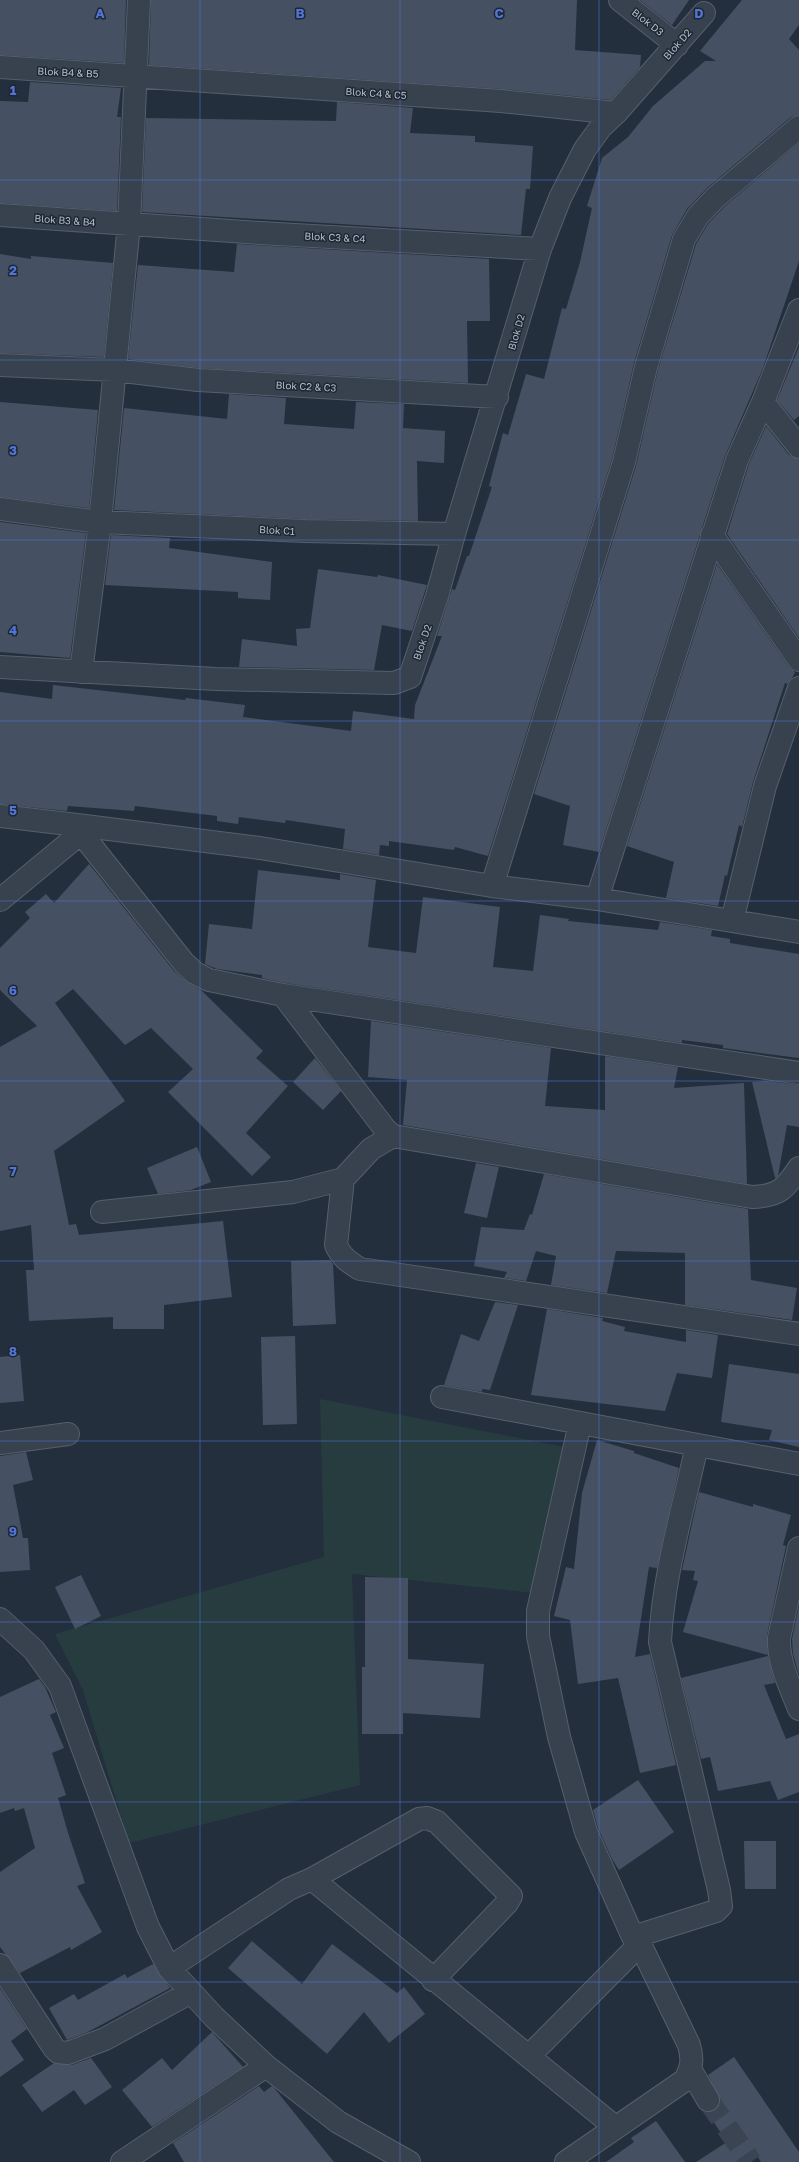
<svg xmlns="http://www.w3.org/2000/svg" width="799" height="2162" viewBox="0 0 799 2162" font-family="'Golos Text',sans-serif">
<rect width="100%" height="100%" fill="#242f3e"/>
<path fill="#263c3f" d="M 320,1399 L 570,1448 L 545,1594 L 352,1574 L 360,1785 L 129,1843 L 83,1690 L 55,1634 L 324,1557 Z"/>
<path fill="#455162" d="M 0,0 L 126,0 L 124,63 L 0,55 Z
M 151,0 L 577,0 L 575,50 L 641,55 L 640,67 L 611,100 L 502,89 L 149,65 Z
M 640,0 L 689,0 L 672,25 Z
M 742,0 L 799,0 L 799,25 L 789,39 L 799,50 L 799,115 L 791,117 L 706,189 L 687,209 L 672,235 L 634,363 L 612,459 L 488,856 L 455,847 L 454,850 L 389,841 L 389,846 L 380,845 L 379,855 L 343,849 L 345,829 L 286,820 L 285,823 L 239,817 L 238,824 L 217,821 L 217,816 L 135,806 L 134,811 L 68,806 L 67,811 L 0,804 L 0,692 L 52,699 L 53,685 L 185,700 L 186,698 L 245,705 L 243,717 L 351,731 L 353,711 L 414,719 L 415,705 L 442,636 L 437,636 L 452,589 L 455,590 L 467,556 L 469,556 L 492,487 L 489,486 L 503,433 L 508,435 L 526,374 L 544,379 L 562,308 L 566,309 L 580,262 L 592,208 L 587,206 L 602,158 L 628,137 L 653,106 L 705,61 L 716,61 L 700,51 Z
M 30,82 L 121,88 L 117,117 L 121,117 L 117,211 L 0,203 L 0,101 L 28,102 Z
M 337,102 L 413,108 L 410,133 L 475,136 L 475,142 L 533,146 L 530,189 L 526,189 L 521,235 L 142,212 L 146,118 L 336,121 Z
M 799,143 L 799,261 L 763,368 L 725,456 L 599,852 L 563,845 L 570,806 L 534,794 L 636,466 L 658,370 L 696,244 L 708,224 L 724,207 Z
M 237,244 L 489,259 L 490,321 L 467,321 L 468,383 L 199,368 L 128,359 L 138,265 L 234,272 Z
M 0,254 L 31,259 L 31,256 L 113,263 L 104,357 L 0,353 Z
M 799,347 L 799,416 L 794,420 L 777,400 Z
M 229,394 L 286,398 L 284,424 L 354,429 L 356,402 L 404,404 L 403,428 L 445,431 L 444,463 L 417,461 L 418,521 L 305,519 L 114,510 L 124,408 L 227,419 Z
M 0,402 L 98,410 L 89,508 L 0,497 Z
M 766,426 L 789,455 L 799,459 L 799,638 L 727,534 L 749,464 Z
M 0,522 L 86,533 L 70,658 L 0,652 Z
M 111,535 L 170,538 L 169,548 L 272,562 L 270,600 L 238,598 L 238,592 L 105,585 Z
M 717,564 L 789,667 L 795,672 L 792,678 L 787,684 L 785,683 L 753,782 L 742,827 L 739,825 L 727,876 L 725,875 L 718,906 L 666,898 L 674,862 L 627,846 Z
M 318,569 L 377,577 L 378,575 L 427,585 L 412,631 L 382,625 L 374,670 L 239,667 L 242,639 L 297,646 L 296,629 L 310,628 Z
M 89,864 L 174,971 L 187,982 L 201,990 L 263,1051 L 256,1058 L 288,1086 L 246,1133 L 271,1157 L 252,1176 L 168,1092 L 193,1069 L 151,1028 L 125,1045 L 73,989 L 55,1003 L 125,1101 L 54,1151 L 69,1225 L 76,1224 L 79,1235 L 223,1221 L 232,1297 L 164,1305 L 164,1329 L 113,1329 L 113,1317 L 29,1321 L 26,1270 L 34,1270 L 31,1225 L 0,1231 L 0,1047 L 37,1026 L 0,990 L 0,948 L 30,918 L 25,912 L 46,894 L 54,903 Z
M 258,870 L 340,880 L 340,874 L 376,880 L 368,947 L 416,953 L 423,897 L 500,907 L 493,967 L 533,971 L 540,915 L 569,919 L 568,921 L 658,930 L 660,922 L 712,930 L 711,936 L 730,939 L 730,943 L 799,954 L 799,1058 L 723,1048 L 723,1045 L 682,1040 L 682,1043 L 285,983 L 262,978 L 262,975 L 217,969 L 205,964 L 209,924 L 252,929 Z
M 371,1021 L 551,1048 L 545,1106 L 605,1110 L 605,1056 L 678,1067 L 674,1088 L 744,1083 L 747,1184 L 403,1125 L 407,1080 L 368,1077 Z
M 315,1058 L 341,1091 L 323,1110 L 293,1082 Z
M 767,1081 L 799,1085 L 799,1127 L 787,1125 L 778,1176 L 775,1178 L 752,1082 Z
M 197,1147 L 211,1182 L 191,1190 L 158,1194 L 147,1168 Z
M 476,1163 L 499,1167 L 487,1218 L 464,1213 Z
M 544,1174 L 748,1209 L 751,1280 L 797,1288 L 792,1320 L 685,1305 L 685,1253 L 616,1251 L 607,1293 L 551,1285 L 556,1256 L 536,1251 L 526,1281 L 504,1278 L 507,1272 L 474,1266 L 481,1227 L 524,1230 L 530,1214 L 532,1215 Z
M 330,1260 L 333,1264 L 336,1324 L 293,1326 L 291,1261 Z
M 495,1302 L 518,1305 L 490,1390 L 482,1389 L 482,1392 L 444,1385 L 461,1334 L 479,1341 Z
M 547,1309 L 603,1318 L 602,1321 L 625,1327 L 624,1331 L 686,1342 L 686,1330 L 718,1335 L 712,1378 L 677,1373 L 665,1411 L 531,1395 Z
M 295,1336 L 297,1424 L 263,1425 L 261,1337 Z
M 20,1355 L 24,1401 L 0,1403 L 0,1357 Z
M 729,1364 L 799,1374 L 799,1447 L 769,1440 L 772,1430 L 721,1422 Z
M 597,1440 L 634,1451 L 634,1453 L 679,1468 L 657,1568 L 649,1567 L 635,1657 L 650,1654 L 676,1765 L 640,1773 L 618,1678 L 578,1684 L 570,1620 L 554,1616 L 566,1567 L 574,1569 L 582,1493 Z
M 26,1452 L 33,1480 L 13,1485 L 23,1538 L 28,1538 L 30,1570 L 0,1572 L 0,1456 Z
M 699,1492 L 753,1507 L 753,1504 L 791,1515 L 783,1545 L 786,1546 L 767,1635 L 768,1655 L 683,1632 L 698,1581 L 693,1580 L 695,1571 L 682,1570 Z
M 81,1575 L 101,1616 L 75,1629 L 55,1587 Z
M 365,1577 L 408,1578 L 408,1659 L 484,1664 L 480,1718 L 403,1713 L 403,1734 L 362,1734 L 362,1667 L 365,1667 Z
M 799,1606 L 799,1675 L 793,1654 L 792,1639 Z
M 768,1656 L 775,1683 L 764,1685 L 786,1739 L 799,1734 L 799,1792 L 778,1800 L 770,1781 L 718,1791 L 710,1757 L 701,1759 L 681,1678 Z
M 39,1679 L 45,1687 L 56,1712 L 50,1715 L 64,1748 L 52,1753 L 66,1795 L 58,1798 L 69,1836 L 85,1883 L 77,1886 L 102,1932 L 71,1950 L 70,1947 L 20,1973 L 0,1947 L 0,1872 L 35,1848 L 24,1808 L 15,1811 L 14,1808 L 0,1813 L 0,1697 Z
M 638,1780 L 674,1832 L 619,1870 L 612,1859 L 598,1828 L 593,1810 Z
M 744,1841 L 776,1841 L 776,1889 L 745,1889 Z
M 252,1941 L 302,1984 L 332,1944 L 397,1993 L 404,1987 L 425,2014 L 389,2043 L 364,2012 L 327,2054 L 228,1968 Z
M 153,1964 L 170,1988 L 86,2033 L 67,2040 L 49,2008 L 74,1994 L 78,2000 L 125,1974 L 127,1978 Z
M 0,1988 L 27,2029 L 11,2041 L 24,2060 L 0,2077 Z
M 212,2032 L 243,2067 L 152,2127 L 122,2090 L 162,2058 L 172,2070 Z
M 734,2057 L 799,2152 L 799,2162 L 761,2162 L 755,2152 L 740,2162 L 696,2162 L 727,2142 L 707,2112 L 715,2111 L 720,2100 L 708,2075 Z
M 91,2058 L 112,2087 L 85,2105 L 74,2090 L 42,2112 L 22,2085 L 54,2063 L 72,2065 Z
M 259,2086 L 264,2092 L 272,2086 L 275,2089 L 334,2162 L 184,2162 L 173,2143 Z
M 656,2121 L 685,2162 L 606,2162 L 634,2142 L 631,2138 Z"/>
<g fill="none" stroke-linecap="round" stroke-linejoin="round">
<path stroke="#3a4453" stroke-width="22" stroke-dasharray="22 11" stroke-linecap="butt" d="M 708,2100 L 751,2162"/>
<g stroke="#565f6c" stroke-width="24">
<path id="minor" d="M 620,0 L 677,45
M 0,67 L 501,101 L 616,113
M 0,215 L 260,233 L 540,249
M 799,310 L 763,402 L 799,447
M 0,365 L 115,370 L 198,380 L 497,397
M 0,509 L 100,522 L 305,531 L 454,534
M 712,535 L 799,660
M 0,667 L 216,679 L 394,683 L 410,677 L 437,596 L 454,534 L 540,249 L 560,198 L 585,149 L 601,127 L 616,113 L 704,13
M 81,672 L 100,522 L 129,224 L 139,0
M 0,816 L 85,826 L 81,833 L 184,963 L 195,973 L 209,980 L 283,995
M 85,826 L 260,848 L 492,886 L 597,899 L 737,460 L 763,402
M 492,886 L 624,462 L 646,367 L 684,239 L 698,216 L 715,198 L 799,127
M 597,899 L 732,921 L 765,786 L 799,688
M 0,900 L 81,833
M 732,921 L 799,932
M 799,1073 L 283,995 L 385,1129 L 393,1136 L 752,1197 C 779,1196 785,1189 799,1168
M 393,1136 L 371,1149 L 343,1179 L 336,1245 C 341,1257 349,1262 360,1269 L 799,1334
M 102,1212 L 293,1192 L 343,1179
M 442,1397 L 799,1464
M 580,1423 L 538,1611 L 538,1636 L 559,1737 L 586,1832 L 633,1937 L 716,1911 L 721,1906 L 719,1890 L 660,1642 C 663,1576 683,1510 697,1445
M 0,1443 L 68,1434
M 799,1548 L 779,1638 C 778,1663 790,1686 799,1709
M 0,1619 L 34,1650 L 60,1686 L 148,1927 L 169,1968 L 214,2017 L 266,2066 L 338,2122 L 409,2162
M 312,1879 L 419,1819 L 427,1818 L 437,1822 L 511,1896 L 507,1903 L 433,1980
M 0,1965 L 54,2048 L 58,2052 L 68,2053 L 105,2039 L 191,1992
M 169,1968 L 289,1889 L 312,1879 L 615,2127
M 529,2056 L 640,1944 L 689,2045 C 693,2059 692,2067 685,2080 L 566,2162
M 690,2069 L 708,2100
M 122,2162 L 266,2066"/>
</g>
<use href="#minor" stroke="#38414e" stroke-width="22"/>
</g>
<path fill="none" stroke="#5274d3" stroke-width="1" stroke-opacity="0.55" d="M 200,0 L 200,2162M 400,0 L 400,2162M 599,0 L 599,2162M 0,180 L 799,180M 0,360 L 799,360M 0,540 L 799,540M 0,721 L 799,721M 0,901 L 799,901M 0,1081 L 799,1081M 0,1261 L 799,1261M 0,1441 L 799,1441M 0,1622 L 799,1622M 0,1802 L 799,1802M 0,1982 L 799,1982"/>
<g text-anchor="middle" stroke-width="3" stroke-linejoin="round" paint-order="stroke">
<g font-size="10" fill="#b4bcc9" stroke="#1d2633">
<text transform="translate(648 22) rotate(38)" y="4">Blok D3</text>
<text transform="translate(677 44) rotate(-49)" y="4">Blok D2</text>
<text transform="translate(68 72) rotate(3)" y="4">Blok B4 &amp; B5</text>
<text transform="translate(376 93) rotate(4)" y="4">Blok C4 &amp; C5</text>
<text transform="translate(65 220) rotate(4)" y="4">Blok B3 &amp; B4</text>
<text transform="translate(335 237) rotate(3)" y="4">Blok C3 &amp; C4</text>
<text transform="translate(516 332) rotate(-74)" y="4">Blok D2</text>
<text transform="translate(306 386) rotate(3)" y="4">Blok C2 &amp; C3</text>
<text transform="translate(277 530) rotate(3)" y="4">Blok C1</text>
<text transform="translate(422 642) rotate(-71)" y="4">Blok D2</text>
</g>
</g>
<g font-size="13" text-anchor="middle" font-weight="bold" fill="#5274d3" stroke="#1d2633" stroke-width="3" stroke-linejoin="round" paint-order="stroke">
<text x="100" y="18">A</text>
<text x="300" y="18">B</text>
<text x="499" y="18">C</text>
<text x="699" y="18">D</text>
<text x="13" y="95">1</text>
<text x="13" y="275">2</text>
<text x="13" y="455">3</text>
<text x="13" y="635">4</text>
<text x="13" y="815">5</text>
<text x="13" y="995">6</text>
<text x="13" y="1176">7</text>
<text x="13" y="1356">8</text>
<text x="13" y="1536">9</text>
</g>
</svg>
